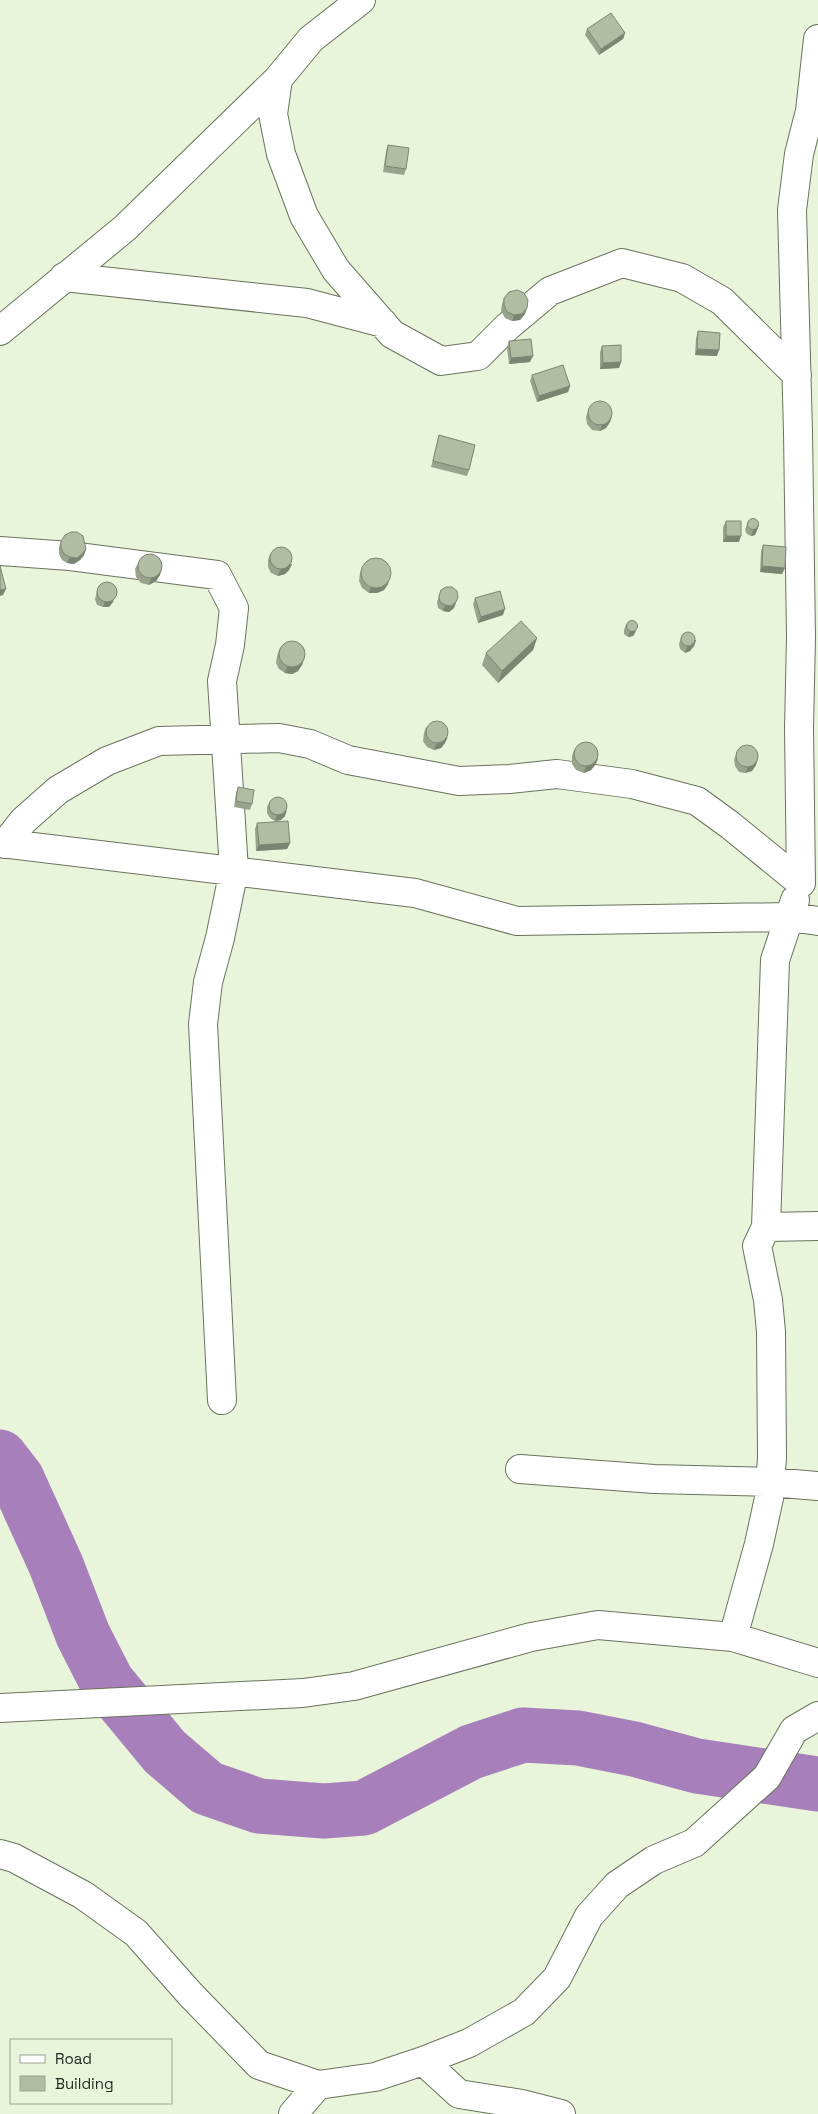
<svg xmlns="http://www.w3.org/2000/svg" width="818" height="2114" viewBox="0 0 818 2114" font-family="'Space Grotesk',sans-serif">
<rect width="100%" height="100%" fill="#e9f5db"/>
<g fill="none" stroke-linecap="round" stroke-linejoin="round">
<path stroke="#a77fba" stroke-width="55" d="M 0,1457 L 17,1479 L 56,1565 L 83,1635 L 107,1682 L 165,1752 L 207,1788 L 259,1806 L 324,1811 L 364,1808 L 471,1752 L 523,1735 L 578,1738 L 634,1749 L 697,1766 L 818,1784"/>
<g stroke="#69735c" stroke-width="30">
<path id="minor" d="M 361,0 L 311,39 L 278,79 L 273,114 L 281,154 L 304,216 L 336,270 L 392,334 L 441,361 L 478,356 L 507,327 L 550,291 L 622,263 L 682,278 L 722,301 L 797,375
M 64,277 L 307,303 L 383,323
M 0,331 L 125,228 L 278,79
M 0,551 L 70,556 L 217,575 L 234,608 L 230,645 L 222,681 L 234,870 L 220,938 L 208,982 L 203,1024 L 222,1400
M 0,843 L 415,893 L 517,921 L 789,917 L 818,921
M 5,844 L 23,821 L 58,790 L 107,761 L 159,741 L 279,738 L 310,744 L 348,760 L 459,781 L 509,779 L 557,774 L 632,784 L 697,801 L 730,825 L 801,883
M 801,883 L 799,728 L 801,637 L 798,432 L 792,210 L 799,154 L 810,111 L 818,39
M 766,1227 L 775,960 L 795,900
M 520,1469 L 654,1479 L 770,1482 L 818,1486
M 733,1637 L 759,1544 L 769,1498 L 772,1458 L 771,1332 L 768,1300 L 757,1246 L 766,1227 L 818,1226
M 0,1708 L 303,1693 L 354,1686 L 531,1637 L 598,1625 L 733,1637 L 818,1663
M 0,1854 L 14,1858 L 83,1895 L 136,1933 L 191,1995 L 259,2065 L 318,2085 L 375,2077 L 423,2061 L 469,2043 L 524,2012 L 557,1978 L 589,1916 L 617,1885 L 654,1860 L 694,1843 L 767,1777 L 794,1730 L 818,1716
M 423,2061 L 459,2094 L 522,2104 L 561,2114
M 293,2114 L 318,2085"/>
</g>
<use href="#minor" stroke="#fff" stroke-width="28"/>
</g>
<path fill="#98a38c" d="M 587,29 L 625,33 L 623,39 L 599,55 L 585,35 Z
M 388,145 L 406,169 L 404,175 L 383,172 L 386,151 Z
M 504,298 L 525,314 L 520,320 L 512,321 L 505,318 L 501,311 L 502,304 Z
M 698,331 L 717,356 L 695,355 L 696,338 Z
M 509,341 L 530,362 L 509,364 L 507,347 Z
M 602,346 L 621,362 L 619,368 L 600,369 L 600,352 Z
M 532,375 L 570,386 L 568,392 L 537,402 L 530,381 Z
M 588,411 L 612,416 L 610,422 L 606,428 L 600,431 L 592,430 L 587,424 L 586,417 Z
M 439,435 L 469,470 L 467,476 L 431,467 Z
M 726,521 L 739,542 L 723,542 L 723,527 Z
M 747,524 L 759,525 L 755,535 L 751,536 L 747,534 L 745,530 Z
M 61,541 L 86,549 L 84,555 L 80,560 L 74,564 L 67,563 L 62,560 L 59,554 L 59,547 Z
M 763,545 L 782,574 L 760,572 L 761,551 Z
M 270,554 L 292,564 L 289,570 L 285,574 L 278,576 L 271,573 L 268,567 L 268,560 Z
M 138,563 L 160,575 L 156,581 L 149,585 L 141,583 L 136,577 L 135,569 Z
M 362,567 L 388,584 L 384,590 L 377,593 L 369,593 L 362,588 L 359,581 L 360,573 Z
M 98,587 L 113,602 L 109,607 L 103,607 L 97,605 L 95,599 Z
M 439,596 L 456,603 L 454,608 L 449,612 L 443,611 L 438,608 L 437,602 Z
M 475,598 L 503,615 L 478,623 L 473,604 Z
M 626,624 L 635,633 L 633,636 L 628,637 L 624,634 L 624,630 Z
M 537,638 L 533,650 L 498,683 L 482,665 L 486,653 Z
M 681,638 L 696,640 L 694,646 L 690,651 L 685,653 L 680,649 L 679,644 Z
M 279,650 L 304,659 L 302,665 L 298,671 L 292,674 L 285,673 L 279,669 L 276,663 L 277,656 Z
M 426,727 L 445,743 L 441,748 L 434,750 L 427,747 L 423,741 L 424,733 Z
M 574,750 L 598,758 L 596,764 L 591,770 L 584,773 L 576,770 L 572,764 L 572,756 Z
M 737,753 L 756,765 L 752,771 L 745,773 L 739,772 L 735,766 L 734,759 Z
M 238,787 L 252,804 L 250,810 L 234,807 L 236,793 Z
M 270,801 L 285,816 L 281,820 L 275,821 L 270,818 L 267,813 L 267,807 Z
M 257,823 L 290,843 L 287,849 L 256,851 L 255,829 Z"/>
<path fill="#7c8472" d="M 625,33 L 623,39 L 599,55 L 601,49 Z
M 527,308 L 525,314 L 520,320 L 512,321 L 514,315 Z
M 697,349 L 719,350 L 717,356 L 695,355 Z
M 533,356 L 530,362 L 509,364 L 511,358 Z
M 621,362 L 619,368 L 600,369 L 603,363 Z
M 570,386 L 568,392 L 537,402 L 539,396 Z
M 612,416 L 610,422 L 606,428 L 600,431 L 602,425 Z
M 759,525 L 755,535 L 751,536 L 753,530 Z
M 726,536 L 741,536 L 739,542 L 723,542 Z
M 86,549 L 84,555 L 80,560 L 74,564 L 67,563 L 70,557 Z
M 292,564 L 289,570 L 285,574 L 278,576 L 280,570 Z
M 762,566 L 785,568 L 782,574 L 760,572 Z
M 162,569 L 160,575 L 156,581 L 149,585 L 151,579 Z
M 390,578 L 388,584 L 384,590 L 377,593 L 369,593 L 371,587 Z
M 6,589 L 3,595 L 0,596 L 0,590 Z
M 115,596 L 113,602 L 109,607 L 103,607 L 105,601 Z
M 456,602 L 454,608 L 449,612 L 443,611 L 445,605 Z
M 505,609 L 503,615 L 478,623 L 481,617 Z
M 637,627 L 635,633 L 633,636 L 628,637 L 630,631 Z
M 537,638 L 533,650 L 498,683 L 502,671 Z
M 696,640 L 694,646 L 690,651 L 685,653 L 687,647 Z
M 304,659 L 302,665 L 298,671 L 292,674 L 285,673 L 287,667 Z
M 448,737 L 445,743 L 441,748 L 434,750 L 436,744 Z
M 598,758 L 596,764 L 591,770 L 584,773 L 586,767 Z
M 758,759 L 756,765 L 752,771 L 745,773 L 748,767 Z
M 287,810 L 285,816 L 281,820 L 275,821 L 277,815 Z
M 290,843 L 287,849 L 256,851 L 259,845 Z"/>
<path fill="#b1bda3" stroke="#7c8472" d="M 611,13 L 625,33 L 601,49 L 587,29 Z
M 388,145 L 409,148 L 406,169 L 385,166 Z
M 517,290 L 524,293 L 528,300 L 527,308 L 522,314 L 514,315 L 507,312 L 504,305 L 504,298 L 509,292 Z
M 698,331 L 720,333 L 719,350 L 697,349 Z
M 531,339 L 533,356 L 511,358 L 509,341 Z
M 621,345 L 621,362 L 603,363 L 602,346 Z
M 563,365 L 570,386 L 539,396 L 532,375 Z
M588 413a12 12 0 1 1 24 0a12 12 0 1 1-24 0Z
M 439,435 L 475,445 L 469,470 L 433,461 Z
M747.5 524a5.5 5.5 0 1 1 11 0a5.5 5.5 0 1 1-11 0Z
M 726,521 L 741,521 L 741,536 L 726,536 Z
M 71,532 L 77,532 L 83,536 L 86,549 L 82,554 L 77,558 L 70,557 L 64,554 L 61,548 L 61,541 L 65,535 Z
M 763,545 L 786,547 L 785,568 L 762,566 Z
M270 558a11 11 0 1 1 22 0a11 11 0 1 1-22 0Z
M138 566a12 12 0 1 1 24 0a12 12 0 1 1-24 0Z
M361 573a15 15 0 1 1 30 0a15 15 0 1 1-30 0Z
M 0,566 L 6,589 L 0,590 Z
M97 592a10 10 0 1 1 20 0a10 10 0 1 1-20 0Z
M 446,587 L 452,587 L 457,591 L 458,597 L 456,602 L 451,606 L 445,605 L 440,602 L 439,596 L 441,590 Z
M 500,591 L 505,609 L 481,617 L 475,598 Z
M626.5 626a5.5 5.5 0 1 1 11 0a5.5 5.5 0 1 1-11 0Z
M 521,621 L 537,638 L 502,671 L 486,653 Z
M681 639a7 7 0 1 1 14 0a7 7 0 1 1-14 0Z
M279 654a13 13 0 1 1 26 0a13 13 0 1 1-26 0Z
M426 732a11 11 0 1 1 22 0a11 11 0 1 1-22 0Z
M574 754a12 12 0 1 1 24 0a12 12 0 1 1-24 0Z
M736 756a11 11 0 1 1 22 0a11 11 0 1 1-22 0Z
M 238,787 L 254,790 L 252,804 L 236,801 Z
M269 806a9 9 0 1 1 18 0a9 9 0 1 1-18 0Z
M 288,821 L 290,843 L 259,845 L 257,823 Z"/>
<rect x="10" y="2039" width="162" height="65" fill="#e9f5db" stroke="#9ba490"/>
<rect x="20" y="2055" width="25" height="8" fill="#ffffff" stroke="#9ba490"/>
<text x="55" y="2064" font-size="15" fill="#252a20">Road</text>
<rect x="20" y="2076" width="25" height="15" fill="#b1bda3" stroke="#9ba490"/>
<text x="55" y="2089" font-size="15" fill="#252a20">Building</text>
</svg>
